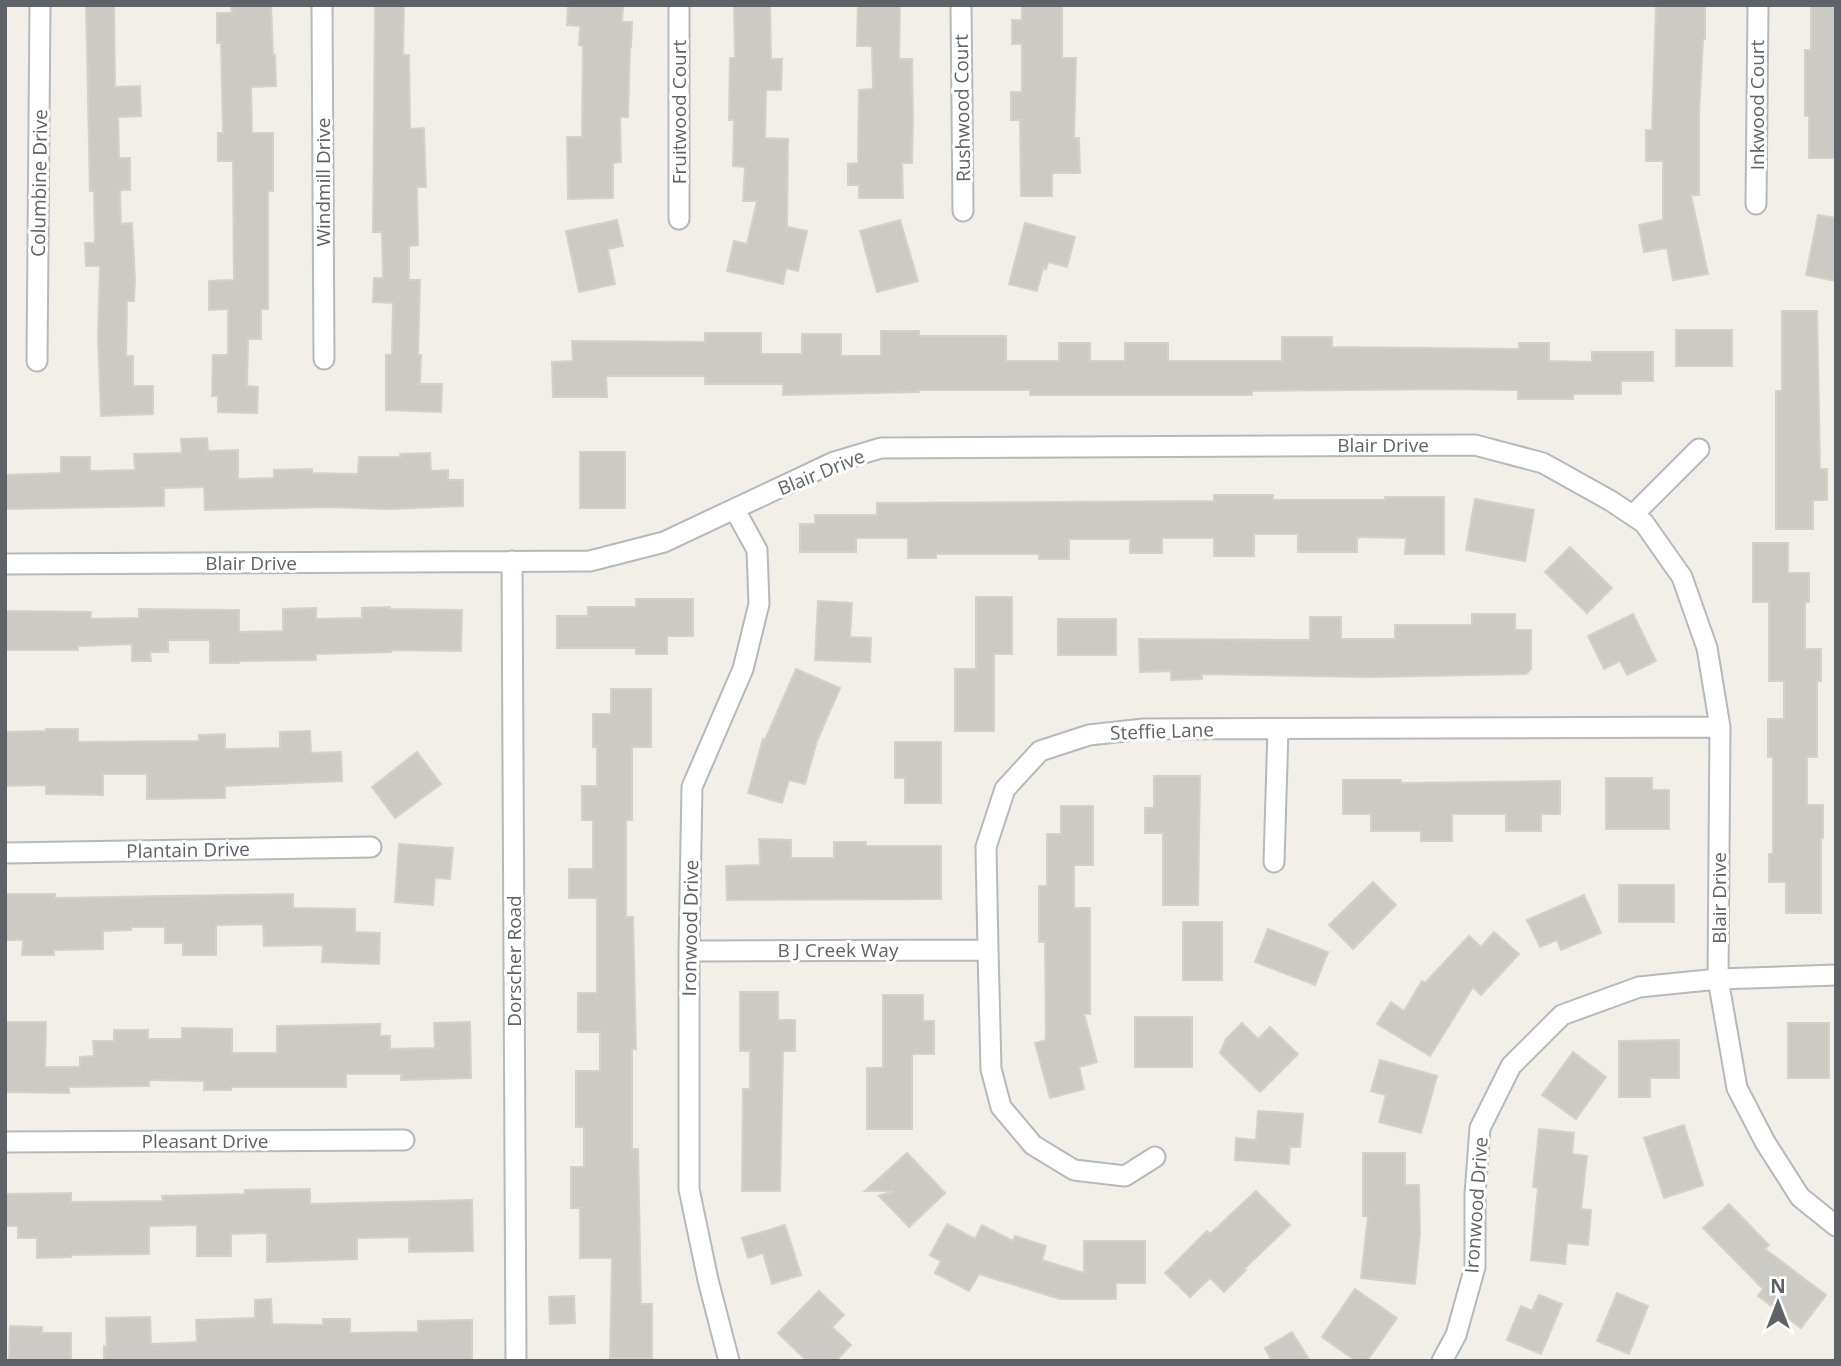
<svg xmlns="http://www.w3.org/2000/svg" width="1841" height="1366" viewBox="0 0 1841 1366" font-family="'Open Sans',sans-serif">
<rect width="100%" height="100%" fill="#f1efe8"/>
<path fill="#cccac5" stroke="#d6d1c6" stroke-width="2" d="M 86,5 L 114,5 L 115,87 L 140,86 L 141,116 L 118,117 L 119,158 L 130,158 L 130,190 L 120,190 L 121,224 L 132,223 L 135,280 L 134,301 L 127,301 L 126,356 L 133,356 L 133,386 L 153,386 L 153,414 L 101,416 L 98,337 L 100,266 L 86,266 L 85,243 L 95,243 L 94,191 L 90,191 Z
M 231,5 L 271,5 L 273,55 L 275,55 L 276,86 L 251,87 L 252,133 L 273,133 L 273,191 L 268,191 L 268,309 L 261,309 L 261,339 L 248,339 L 247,386 L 258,387 L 257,413 L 218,412 L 218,396 L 212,396 L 213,355 L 228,355 L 228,309 L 209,310 L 209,281 L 234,280 L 233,161 L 218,161 L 218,133 L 223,133 L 221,43 L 217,43 L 217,13 L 232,13 Z
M 375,5 L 404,5 L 403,55 L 409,55 L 410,129 L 424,128 L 426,187 L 417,187 L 418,245 L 409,246 L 409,280 L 420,280 L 418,355 L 421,355 L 420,384 L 442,384 L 441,412 L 386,410 L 386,355 L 392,355 L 393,303 L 373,302 L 374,278 L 383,278 L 382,232 L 373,232 Z
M 568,5 L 623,5 L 622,22 L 632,22 L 631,47 L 630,47 L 628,117 L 620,117 L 621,162 L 613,163 L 613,198 L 568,199 L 567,137 L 582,137 L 583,46 L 579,45 L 580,26 L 567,25 Z
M 734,5 L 770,5 L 771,59 L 782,59 L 781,90 L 766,90 L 765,138 L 788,139 L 787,227 L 807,231 L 798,271 L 786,268 L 783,284 L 727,271 L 734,241 L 747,244 L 757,201 L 743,201 L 745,167 L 733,166 L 734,120 L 729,120 L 730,58 L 735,58 Z
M 858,5 L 900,5 L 899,59 L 912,59 L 913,119 L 912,163 L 902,163 L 903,198 L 859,198 L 859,185 L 848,185 L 848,164 L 858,163 L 859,90 L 873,89 L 872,46 L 857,46 Z
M 1022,5 L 1062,5 L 1062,58 L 1076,58 L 1074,138 L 1079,138 L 1080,173 L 1052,173 L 1052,196 L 1021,196 L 1020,120 L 1011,120 L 1011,92 L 1022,92 L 1022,44 L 1012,44 L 1012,20 L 1022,20 Z
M 1656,5 L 1705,5 L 1705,39 L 1703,39 L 1699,114 L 1699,195 L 1691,195 L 1708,274 L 1673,280 L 1667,248 L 1644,252 L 1639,225 L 1663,220 L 1663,161 L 1646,161 L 1646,130 L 1652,130 Z
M 1811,5 L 1836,5 L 1836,158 L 1809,158 L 1809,116 L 1805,116 L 1805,50 L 1811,50 Z
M 1818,215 L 1836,218 L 1836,281 L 1806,275 Z
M 617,220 L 623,246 L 608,249 L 615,284 L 579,292 L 566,231 Z
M 900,220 L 918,281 L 877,292 L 860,231 Z
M 1025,223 L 1075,237 L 1067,267 L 1048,262 L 1046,269 L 1043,268 L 1037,291 L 1009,284 Z
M 1782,311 L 1817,311 L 1820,469 L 1827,469 L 1827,500 L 1813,500 L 1813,529 L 1776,529 L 1776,391 L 1782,391 Z
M 1676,330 L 1732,330 L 1732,366 L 1676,366 Z
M 881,331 L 919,331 L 919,336 L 1006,336 L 1006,361 L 1059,361 L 1059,343 L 1090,343 L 1090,361 L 1125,361 L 1125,343 L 1168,343 L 1168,361 L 1282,361 L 1282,337 L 1332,337 L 1332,347 L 1519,349 L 1519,343 L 1549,343 L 1549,361 L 1592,362 L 1592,352 L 1653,352 L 1653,381 L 1621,381 L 1621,394 L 1573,394 L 1573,399 L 1518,399 L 1518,390 L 1446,389 L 1252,391 L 1252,395 L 1030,395 L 1030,390 L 919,390 L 919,392 L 783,395 L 783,384 L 705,384 L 705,376 L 606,376 L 607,397 L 553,397 L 552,362 L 573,361 L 572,341 L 705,342 L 705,333 L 761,333 L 761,354 L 802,354 L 802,334 L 841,334 L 841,356 L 881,356 Z
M 207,438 L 208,451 L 238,450 L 238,479 L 274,478 L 274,470 L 312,469 L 312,473 L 358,474 L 359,457 L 401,457 L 400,454 L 430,453 L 431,471 L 448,470 L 448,480 L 463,480 L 463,506 L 388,509 L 330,507 L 205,510 L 204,487 L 164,488 L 164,506 L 5,509 L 5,475 L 61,473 L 61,457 L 90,457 L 90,471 L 135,470 L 134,454 L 182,453 L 181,439 Z
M 580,452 L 625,452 L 625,508 L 580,508 Z
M 1214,495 L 1273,495 L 1273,500 L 1385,500 L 1385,497 L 1444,497 L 1444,554 L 1405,554 L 1406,538 L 1357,537 L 1357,552 L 1298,552 L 1298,534 L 1254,534 L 1254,556 L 1214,556 L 1214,538 L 1162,538 L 1162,553 L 1130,553 L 1130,539 L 1069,539 L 1069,559 L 1039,559 L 1039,554 L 936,554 L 936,558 L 908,558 L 908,538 L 856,538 L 856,552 L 800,552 L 800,524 L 815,524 L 815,515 L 877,515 L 877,503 L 1214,501 Z
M 1475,499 L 1534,510 L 1525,561 L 1466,550 Z
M 1753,543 L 1788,543 L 1788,573 L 1809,573 L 1809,602 L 1805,602 L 1805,649 L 1821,649 L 1821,681 L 1817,681 L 1817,757 L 1807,757 L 1807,805 L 1823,805 L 1823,838 L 1821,838 L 1821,913 L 1786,913 L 1786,882 L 1769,882 L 1769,854 L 1773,854 L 1773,757 L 1768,757 L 1768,719 L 1784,719 L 1784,681 L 1769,681 L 1769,602 L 1753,602 Z
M 1570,547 L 1612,588 L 1587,613 L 1545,572 Z
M 976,597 L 1012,597 L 1012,654 L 994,654 L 994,731 L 955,731 L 955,669 L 976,669 Z
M 636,599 L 693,599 L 693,636 L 667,636 L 667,654 L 636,654 L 636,648 L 557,648 L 557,616 L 588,616 L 588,607 L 636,607 Z
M 818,601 L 852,603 L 850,637 L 871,638 L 870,662 L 815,660 Z
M 390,607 L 390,609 L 462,610 L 461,651 L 391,650 L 391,652 L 316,654 L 316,660 L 239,661 L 239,663 L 210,663 L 210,640 L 168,640 L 168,652 L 150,652 L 151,661 L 132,661 L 132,644 L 78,646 L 78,650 L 5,650 L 5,611 L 91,612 L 90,619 L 139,618 L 139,609 L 239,610 L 239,632 L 283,631 L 283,609 L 316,608 L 316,619 L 362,618 L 362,608 Z
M 1472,614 L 1515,614 L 1515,630 L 1531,630 L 1531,669 L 1526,674 L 1369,677 L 1202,674 L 1202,679 L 1171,680 L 1171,671 L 1140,672 L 1139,639 L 1310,640 L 1310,617 L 1341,617 L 1341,639 L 1395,639 L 1395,625 L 1472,625 Z
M 1633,614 L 1656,661 L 1627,675 L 1620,661 L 1604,669 L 1588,636 Z
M 1058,619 L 1116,619 L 1116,655 L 1058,655 Z
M 796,669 L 840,688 L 817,741 L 805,784 L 789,780 L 782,803 L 748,793 L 763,739 L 765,740 Z
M 611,689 L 651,689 L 651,747 L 632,747 L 632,820 L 626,820 L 626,917 L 633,917 L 636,1049 L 632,1049 L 632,1149 L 638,1149 L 641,1304 L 652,1304 L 652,1358 L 610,1358 L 612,1258 L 580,1258 L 580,1208 L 571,1208 L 571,1167 L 584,1167 L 584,1127 L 576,1127 L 576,1071 L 600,1071 L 600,1032 L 578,1032 L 578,993 L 597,993 L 597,898 L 569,898 L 569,869 L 593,869 L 593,820 L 582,820 L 582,786 L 597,786 L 597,747 L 593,747 L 593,714 L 611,714 Z
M 46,729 L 78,729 L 78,742 L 199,741 L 199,735 L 225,734 L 225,749 L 280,748 L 280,732 L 310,731 L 311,753 L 341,752 L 342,781 L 225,786 L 225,798 L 147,799 L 147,774 L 103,774 L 103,795 L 46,794 L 46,785 L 5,786 L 5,732 L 46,731 Z
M 895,742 L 941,742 L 941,803 L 905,803 L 905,778 L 895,778 Z
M 417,752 L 441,784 L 395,818 L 372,787 Z
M 1154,776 L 1200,776 L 1198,905 L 1163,905 L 1163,833 L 1145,833 L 1145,808 L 1154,808 Z
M 1606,778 L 1652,778 L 1652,790 L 1669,790 L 1669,829 L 1606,829 Z
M 1343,780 L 1401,780 L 1401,783 L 1560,781 L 1560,814 L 1541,814 L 1541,831 L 1506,831 L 1506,814 L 1452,814 L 1452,841 L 1421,841 L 1421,831 L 1371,831 L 1371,814 L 1343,814 Z
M 1061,806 L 1093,806 L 1093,865 L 1074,865 L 1074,908 L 1090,908 L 1090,1014 L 1084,1014 L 1097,1062 L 1079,1067 L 1084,1089 L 1050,1098 L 1035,1043 L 1046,1040 L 1045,942 L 1039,942 L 1039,886 L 1047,886 L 1047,834 L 1061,834 Z
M 759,839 L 791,840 L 791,858 L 834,858 L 834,842 L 866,842 L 866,846 L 941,846 L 941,899 L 727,900 L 726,866 L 760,865 Z
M 399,844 L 453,848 L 450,879 L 435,878 L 433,905 L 395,902 Z
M 1373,882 L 1396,905 L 1353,949 L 1329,925 Z
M 1619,885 L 1674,885 L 1674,922 L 1619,922 Z
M 5,894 L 55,894 L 55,898 L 293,894 L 293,908 L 355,909 L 355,932 L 380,933 L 379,964 L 322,962 L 323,945 L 264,946 L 263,924 L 216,925 L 216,955 L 183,955 L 183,943 L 165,943 L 165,927 L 131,927 L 131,930 L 103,931 L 103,949 L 54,950 L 54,955 L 22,955 L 23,940 L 5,940 Z
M 1584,895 L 1601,933 L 1561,950 L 1557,940 L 1540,947 L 1527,920 Z
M 1183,922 L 1222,922 L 1222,980 L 1183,980 Z
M 1268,929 L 1328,952 L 1315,985 L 1255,962 Z
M 1494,932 L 1519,954 L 1481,995 L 1473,987 L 1430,1056 L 1377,1024 L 1391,1002 L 1404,1011 L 1422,981 L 1425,983 L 1469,936 L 1481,947 Z
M 740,992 L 778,992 L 778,1020 L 795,1020 L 795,1051 L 783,1051 L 780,1191 L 742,1191 L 743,1089 L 750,1089 L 750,1051 L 740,1051 Z
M 883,995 L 923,995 L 923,1021 L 934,1021 L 934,1054 L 912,1054 L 912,1129 L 867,1129 L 867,1068 L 883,1068 Z
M 1135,1017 L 1192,1017 L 1192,1067 L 1135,1067 Z
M 5,1022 L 46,1022 L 45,1067 L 80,1067 L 80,1057 L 94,1056 L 93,1041 L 114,1041 L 114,1030 L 148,1030 L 148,1039 L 182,1039 L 182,1028 L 232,1029 L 232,1053 L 277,1053 L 277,1026 L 380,1024 L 380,1036 L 390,1036 L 390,1049 L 435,1048 L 434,1023 L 470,1022 L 471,1078 L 401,1080 L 401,1074 L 346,1074 L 346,1087 L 231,1087 L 231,1090 L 204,1090 L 204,1081 L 149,1080 L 149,1086 L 69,1087 L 69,1093 L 5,1092 Z
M 1242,1023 L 1258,1039 L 1270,1027 L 1298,1054 L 1260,1092 L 1220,1053 L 1226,1039 Z
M 1788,1023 L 1829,1023 L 1829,1078 L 1788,1078 Z
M 1679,1040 L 1679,1078 L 1650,1078 L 1650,1097 L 1619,1097 L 1619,1041 Z
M 1573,1052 L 1606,1077 L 1576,1119 L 1542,1095 Z
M 1380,1060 L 1437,1076 L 1421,1133 L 1379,1122 L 1386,1095 L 1371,1091 Z
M 1258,1111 L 1303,1114 L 1300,1147 L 1290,1147 L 1289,1164 L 1235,1160 L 1236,1138 L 1256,1140 Z
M 1684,1125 L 1703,1185 L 1664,1198 L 1644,1138 Z
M 1539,1129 L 1574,1133 L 1572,1154 L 1587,1156 L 1581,1209 L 1591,1210 L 1588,1245 L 1567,1243 L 1565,1264 L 1531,1260 L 1538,1188 L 1533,1187 Z
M 907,1153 L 945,1193 L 909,1227 L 879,1196 L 894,1191 L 865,1191 Z
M 1363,1153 L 1405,1153 L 1405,1185 L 1419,1185 L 1420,1233 L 1415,1284 L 1361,1278 L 1368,1216 L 1363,1216 Z
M 310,1189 L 310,1204 L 472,1200 L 473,1251 L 409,1252 L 409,1237 L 357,1238 L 357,1259 L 267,1262 L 267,1233 L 231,1234 L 231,1256 L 197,1256 L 197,1225 L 149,1226 L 149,1254 L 71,1255 L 71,1257 L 37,1258 L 37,1238 L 18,1238 L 18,1226 L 5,1226 L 5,1194 L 71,1193 L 71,1202 L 163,1201 L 162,1196 L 245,1194 L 245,1190 Z
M 1256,1191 L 1290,1225 L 1244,1269 L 1246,1270 L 1224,1292 L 1210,1278 L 1190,1297 L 1165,1273 L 1207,1231 L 1210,1234 Z
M 1729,1204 L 1769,1245 L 1765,1249 L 1826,1295 L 1801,1328 L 1758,1296 L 1763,1289 L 1703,1228 Z
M 947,1224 L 975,1239 L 982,1225 L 1013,1241 L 1015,1236 L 1046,1246 L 1042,1260 L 1084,1273 L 1084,1241 L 1145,1241 L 1145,1283 L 1116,1283 L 1116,1299 L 1060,1299 L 979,1274 L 969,1291 L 935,1273 L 941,1261 L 930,1255 Z
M 785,1225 L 801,1275 L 772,1284 L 763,1253 L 748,1258 L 742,1238 Z
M 1355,1289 L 1397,1318 L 1367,1361 L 1356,1361 L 1322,1337 Z
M 819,1291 L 844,1315 L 832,1327 L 851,1345 L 836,1361 L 807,1361 L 778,1333 Z
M 1617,1293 L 1648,1306 L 1629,1354 L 1597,1341 Z
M 1539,1295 L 1562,1304 L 1541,1354 L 1507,1340 L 1521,1306 L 1532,1311 Z
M 574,1296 L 575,1323 L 550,1324 L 549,1297 Z
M 271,1299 L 272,1324 L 323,1325 L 323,1319 L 350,1319 L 350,1333 L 418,1332 L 418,1321 L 472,1320 L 472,1361 L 104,1361 L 104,1346 L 107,1346 L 106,1318 L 150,1317 L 151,1344 L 197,1342 L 196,1320 L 255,1318 L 255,1300 Z
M 10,1326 L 42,1327 L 42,1333 L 71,1333 L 71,1361 L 9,1361 Z
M 1292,1332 L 1310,1361 L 1272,1361 L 1265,1348 Z"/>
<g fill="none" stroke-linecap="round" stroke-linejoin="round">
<g stroke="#b5b8bc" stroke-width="23">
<path id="minor" d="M 322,5 L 324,359
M 961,5 L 963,211
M 1756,204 L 1758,5
M 679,219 L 679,5
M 37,361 L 40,5
M 1633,515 L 1699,449
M 512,561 L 516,1361
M 5,564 L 590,561 L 664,542 L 834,462 L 881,448 L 1475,445 L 1543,463 L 1611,501 L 1644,523 L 1682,577 L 1707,648 L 1720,727 L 1718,979 L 1737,1088 L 1765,1142 L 1800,1197 L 1836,1226
M 5,853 L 371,847
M 1274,862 L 1278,729
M 689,951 L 988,950
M 5,1142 L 404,1140
M 1155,1157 L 1125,1176 L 1074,1170 L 1033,1145 L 1001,1107 L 991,1069 L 988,950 L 986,847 L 1005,789 L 1040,751 L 1089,735 L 1144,729 L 1720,727
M 729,1361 L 708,1280 L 689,1189 L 689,951 L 692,787 L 743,669 L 759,604 L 757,550 L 735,510
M 1442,1361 L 1456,1335 L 1475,1267 L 1475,1194 L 1480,1128 L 1511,1066 L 1562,1015 L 1639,987 L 1718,979 L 1836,975"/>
</g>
<use href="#minor" stroke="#fff" stroke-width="19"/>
</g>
<g text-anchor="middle" stroke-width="6" stroke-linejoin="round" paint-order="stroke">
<g font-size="19" fill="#5f6368" stroke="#fff">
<text transform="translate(1757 105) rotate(-90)" y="7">Inkwood Court</text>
<text transform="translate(962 108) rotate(-91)" y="7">Rushwood Court</text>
<text transform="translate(679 112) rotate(-90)" y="7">Fruitwood Court</text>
<text transform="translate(323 182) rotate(-90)" y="7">Windmill Drive</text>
<text transform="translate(39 183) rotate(-89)" y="7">Columbine Drive</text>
<text x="1383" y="452">Blair Drive</text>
<text transform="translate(821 472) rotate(-22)" y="7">Blair Drive</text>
<text x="251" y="570">Blair Drive</text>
<text transform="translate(1162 731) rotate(-2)" y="7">Steffie Lane</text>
<text transform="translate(188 850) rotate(-1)" y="7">Plantain Drive</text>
<text transform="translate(1719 898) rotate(-90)" y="7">Blair Drive</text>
<text transform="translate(690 928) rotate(-89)" y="7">Ironwood Drive</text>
<text x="838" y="957">B J Creek Way</text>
<text transform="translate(514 961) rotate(-90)" y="7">Dorscher Road</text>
<text x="205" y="1148">Pleasant Drive</text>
<text transform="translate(1476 1205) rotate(-86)" y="7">Ironwood Drive</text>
</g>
</g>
<rect width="1841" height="1366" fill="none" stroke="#5f6368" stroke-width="14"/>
<g transform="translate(1778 1303)" stroke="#ffffff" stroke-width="5" paint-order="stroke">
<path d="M0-5L12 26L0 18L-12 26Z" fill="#5f6368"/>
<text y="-10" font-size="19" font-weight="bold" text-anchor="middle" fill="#5f6368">N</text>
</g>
</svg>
